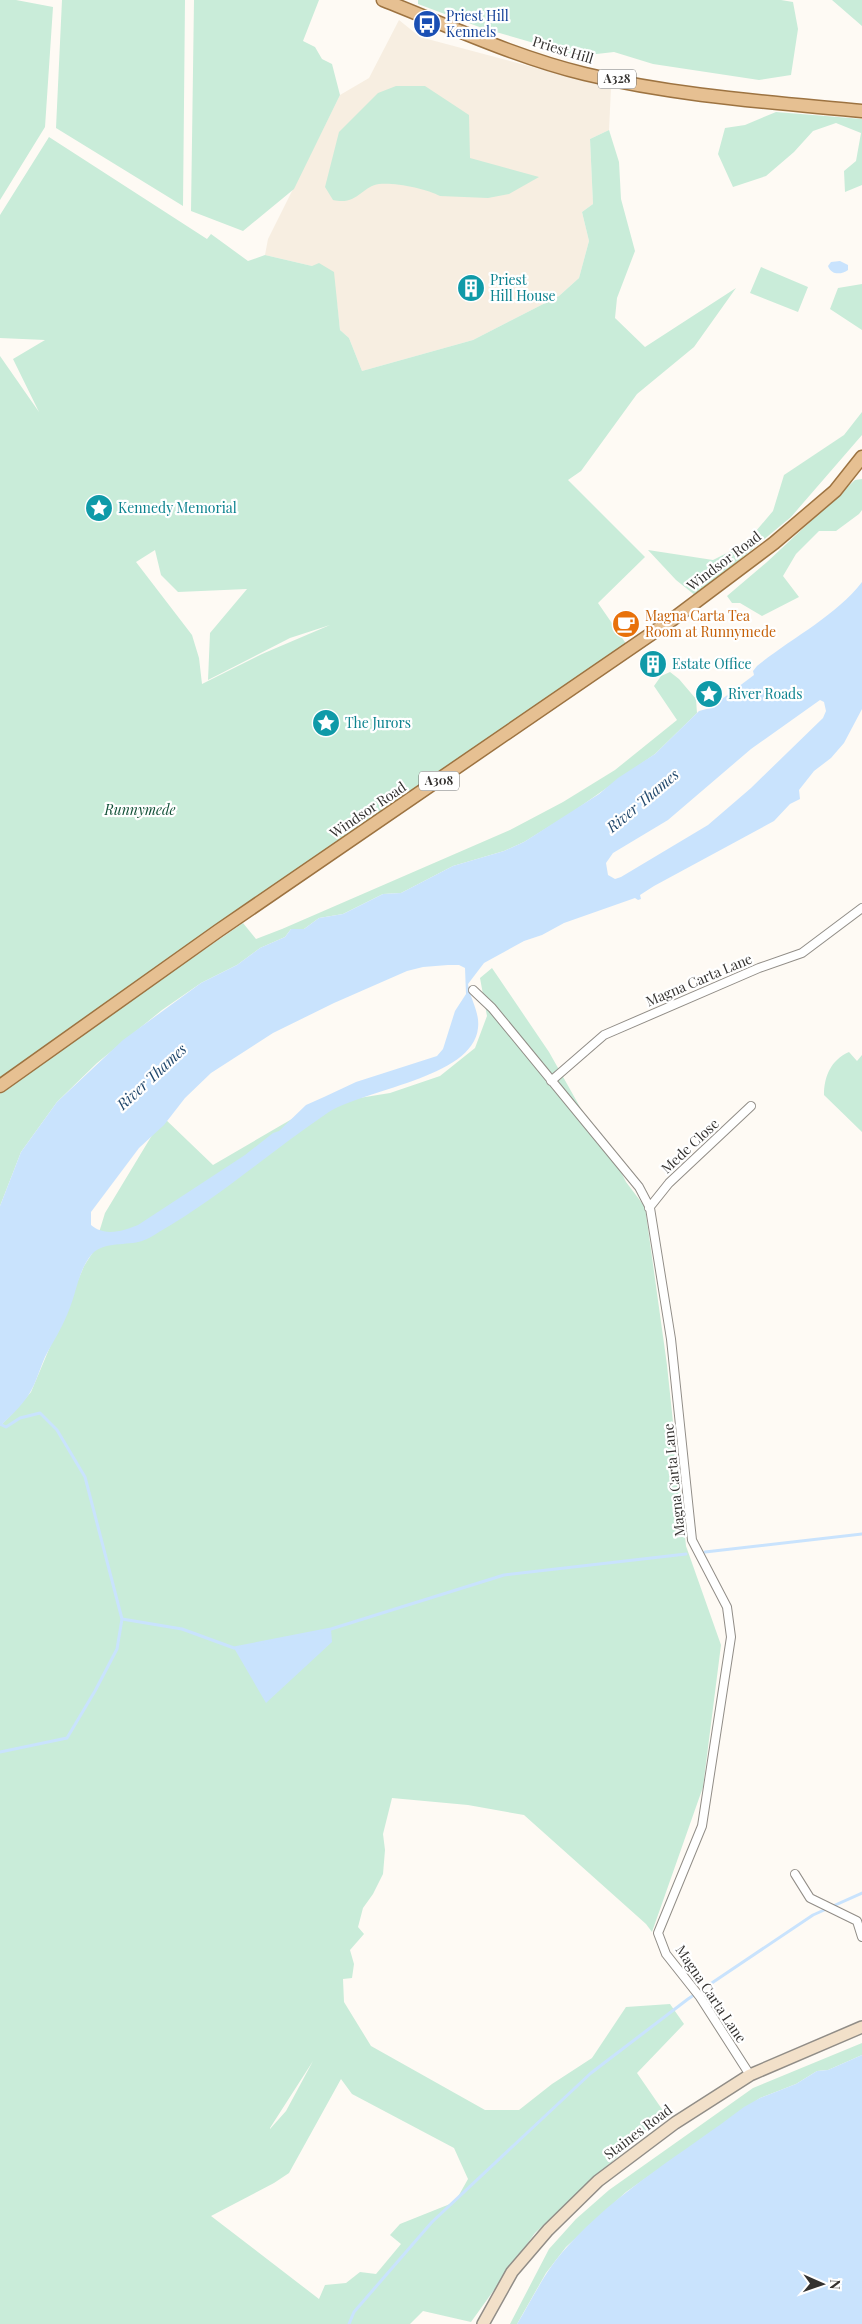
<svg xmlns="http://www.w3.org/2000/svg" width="862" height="2324" viewBox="0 0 862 2324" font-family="'Playfair Display',serif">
<rect width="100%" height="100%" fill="#fefaf4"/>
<path fill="#f7eee1" d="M 399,20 L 420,37 L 611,88 L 609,130 L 590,139 L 593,204 L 582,212 L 589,241 L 579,278 L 559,296 L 473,340 L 362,371 L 349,338 L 340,330 L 337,303 L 312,266 L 265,255 L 268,239 L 340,95 L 369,78 Z"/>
<path fill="#c9ecd9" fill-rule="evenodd" d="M 0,0 L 16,0 L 53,7 L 45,127 L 0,200 Z
M 62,0 L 185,0 L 183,206 L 56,128 Z
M 194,0 L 319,0 L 303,41 L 315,47 L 322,59 L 332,64 L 340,95 L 294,189 L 243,231 L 191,211 Z
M 418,0 L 781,0 L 793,2 L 798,29 L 791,75 L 759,80 L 653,64 L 614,52 L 579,56 L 482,28 L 418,4 Z
M 832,0 L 862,0 L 862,26 Z
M 396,86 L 425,86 L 469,115 L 470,158 L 539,177 L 509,194 L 488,198 L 440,196 C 428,189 394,182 379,184 C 362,186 357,206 333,200 L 325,187 L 339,132 L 378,93 Z
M 776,112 L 862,119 L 862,185 L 845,192 L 844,171 L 856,161 L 861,133 L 836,123 L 813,131 L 794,152 L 766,176 L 733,187 L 718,154 L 725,128 L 745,125 Z
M 609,130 L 619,162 L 621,199 L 635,251 L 617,298 L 615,318 L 645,347 L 736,288 L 694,347 L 637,394 L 581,471 L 568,480 L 645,557 L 598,603 L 627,645 L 0,1079 L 0,356 L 39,412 L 13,359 L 45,340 L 0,338 L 0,215 L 49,137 L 207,239 L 211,234 L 248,261 L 265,255 L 312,266 L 319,263 L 334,272 L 340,330 L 349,338 L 362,371 L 473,340 L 559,296 L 579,278 L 589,241 L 582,212 L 593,204 L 590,139 ZM 155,550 L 161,575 L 178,592 L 247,589 L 210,633 L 208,680 L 290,638 L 330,625 L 262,654 L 202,684 L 199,658 L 192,635 L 136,562 Z
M 761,267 L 808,287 L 798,312 L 750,293 Z
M 862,284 L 862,330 L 830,309 L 838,288 Z
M 862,412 L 862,435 L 791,517 L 696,596 L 676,580 L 648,550 L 713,560 L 745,544 L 773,511 L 784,475 L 844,435 Z
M 862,479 L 862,510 L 859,514 L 836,531 L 819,531 L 796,554 L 783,576 L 799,597 L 762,616 L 740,603 L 732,603 L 727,596 L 767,562 L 855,480 Z
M 670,672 L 679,679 L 696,699 L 697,713 L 655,754 L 571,813 L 524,842 L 504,851 L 453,866 L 401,893 L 383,894 L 343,914 L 319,918 L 304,929 L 291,929 L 285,937 L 260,948 L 237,965 L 201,983 L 162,1010 L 97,1063 L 57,1102 L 21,1152 L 0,1206 L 0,1094 L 22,1075 L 243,923 L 256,939 L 282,929 L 510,830 L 563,802 L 615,770 L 677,720 L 654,686 L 661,676 Z
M 492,968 L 549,1052 L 589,1123 L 616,1162 L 626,1182 L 645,1207 L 667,1365 L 686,1546 L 721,1645 L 703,1787 L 652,1932 L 646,1924 L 524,1815 L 468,1805 L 392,1798 L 383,1834 L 385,1850 L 383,1874 L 373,1894 L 363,1908 L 358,1927 L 364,1934 L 350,1950 L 354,1964 L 352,1978 L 343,1979 L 344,2002 L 371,2046 L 485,2110 L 519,2110 L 552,2084 L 592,2058 L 626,2007 L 670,2004 L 684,2024 L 637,2073 L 666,2115 L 646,2130 L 535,2233 L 471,2322 L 423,2311 L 410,2324 L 0,2324 L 0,1426 L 11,1415 L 31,1392 L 84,1266 L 93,1252 L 105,1213 L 163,1117 L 213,1165 L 316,1105 L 390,1093 L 440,1076 L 475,1048 L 487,1016 L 480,978 ZM 313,2061 L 286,2111 L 270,2129 L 270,2128 ZM 341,2079 L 352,2094 L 454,2148 L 468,2179 L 455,2202 L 400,2224 L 390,2235 L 401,2244 L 376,2274 L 360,2272 L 346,2283 L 325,2285 L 319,2299 L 211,2216 L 274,2183 L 289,2173 Z
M 849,1052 L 857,1061 L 862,1055 L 862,1132 L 824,1095 C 824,1076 831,1060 849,1052 Z
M 862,2043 L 862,2055 L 828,2070 L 817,2071 L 796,2084 L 760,2098 L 626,2192 L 566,2247 L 546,2273 L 517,2324 L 510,2324 L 549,2249 L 576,2219 L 609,2190 L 753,2088 Z"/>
<path fill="#c9e3fd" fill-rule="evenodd" d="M 840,261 L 848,265 L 848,270 C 841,275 831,275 828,266 L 831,262 Z
M 862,582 L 862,709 L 844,743 L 831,758 L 814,771 L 799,790 L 800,799 L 790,804 L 774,821 L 654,886 L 640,895 L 641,899 L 638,900 L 635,898 L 564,923 L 542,935 L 524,941 L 484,963 L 468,984 C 470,999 480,1012 478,1028 C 473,1079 361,1089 326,1114 C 270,1152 218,1198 159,1232 C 154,1235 148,1239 142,1241 C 127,1246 104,1241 92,1254 C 78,1271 77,1291 69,1310 C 63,1326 53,1342 45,1357 C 41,1366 38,1376 34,1385 C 27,1401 13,1414 0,1426 L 0,1206 L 21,1152 L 57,1102 L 123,1040 L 201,983 L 237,965 L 260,948 L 285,937 L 291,929 L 304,929 L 319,918 L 343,914 L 383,894 L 401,893 L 453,866 L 504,851 L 524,842 L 599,794 L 618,778 L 655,754 L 699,711 L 710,708 L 754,675 L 753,671 L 757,666 C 790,639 836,616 862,582 ZM 820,700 L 824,702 L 826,711 L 823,718 L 751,788 L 708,825 L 621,877 L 615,879 L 608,875 L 606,863 L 613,853 L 668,820 L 751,749 ZM 448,965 L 459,965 L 465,968 L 466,994 L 455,1011 L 443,1049 L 437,1056 L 356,1082 L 324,1097 L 306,1105 L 279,1131 L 273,1133 L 245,1155 L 138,1225 C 123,1231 105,1237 91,1225 L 91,1212 L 139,1148 L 164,1125 L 185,1098 L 211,1073 L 273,1033 L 334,1003 L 407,971 L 423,967 Z
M 331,1629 L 332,1642 L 266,1703 L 234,1648 Z
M 862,2055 L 862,2324 L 517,2324 C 533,2298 546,2269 567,2247 C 617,2191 685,2152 744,2107 L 760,2098 L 796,2084 L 817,2071 L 828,2070 Z"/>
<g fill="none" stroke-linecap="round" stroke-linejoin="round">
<path stroke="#c9e3fd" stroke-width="3" d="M 0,1424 L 6,1427 L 20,1418 L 40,1413 L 57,1430 L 85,1477 L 122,1619 L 182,1629 L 234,1648 L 331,1629 L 504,1575 L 686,1554
M 705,1552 L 862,1534
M 0,1752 L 67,1738 L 95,1691 L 117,1649 L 122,1619
M 349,2324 L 354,2312 L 432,2222 L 591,2073 L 688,1999 L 813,1915 L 862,1893"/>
<g stroke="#918d87" stroke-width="10">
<path id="minor" d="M 473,990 L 492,1008 L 639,1187 L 650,1208 L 671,1339 L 692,1540 L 727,1607 L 731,1637 L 702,1826 L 658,1933 L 666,1954 L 700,1997 L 750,2075
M 551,1081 L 604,1035 L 759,968 L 802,953 L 862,908
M 649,1208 L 669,1183 L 751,1106
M 795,1874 L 810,1898 L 857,1921 L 862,1937"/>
</g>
<g stroke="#918d87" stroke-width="14">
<path id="secondary" d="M 483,2324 L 512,2272 L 548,2230 L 598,2181 L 675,2123 L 750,2075 L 862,2027"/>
</g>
<g stroke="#9d7341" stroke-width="15">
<path id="primary" d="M 383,0 C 449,26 515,57 585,74 C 676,96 769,102 862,111
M 0,1086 L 218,931 L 673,619 L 774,543 L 835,491 L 862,457"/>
</g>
<use href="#minor" stroke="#fff" stroke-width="8"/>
<use href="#secondary" stroke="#f2e0c9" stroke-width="11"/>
<use href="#primary" stroke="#e6c092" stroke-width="12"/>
</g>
<defs>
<g id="bus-disc" transform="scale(1.4375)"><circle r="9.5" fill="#1a4fb4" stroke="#fff"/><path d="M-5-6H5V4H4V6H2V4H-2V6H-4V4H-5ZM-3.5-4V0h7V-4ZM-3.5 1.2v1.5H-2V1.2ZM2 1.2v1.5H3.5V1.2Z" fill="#fff"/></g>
<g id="building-disc" transform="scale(1.4375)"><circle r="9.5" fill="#0f9aa8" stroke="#fff"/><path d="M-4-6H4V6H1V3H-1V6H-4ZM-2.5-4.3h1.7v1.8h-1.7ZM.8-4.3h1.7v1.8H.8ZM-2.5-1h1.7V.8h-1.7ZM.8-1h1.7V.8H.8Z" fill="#fff"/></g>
<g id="sight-disc" transform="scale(1.4375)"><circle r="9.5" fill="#0f9aa8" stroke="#fff"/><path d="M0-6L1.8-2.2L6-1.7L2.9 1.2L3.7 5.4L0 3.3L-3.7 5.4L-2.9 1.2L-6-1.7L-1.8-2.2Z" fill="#fff"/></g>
<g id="cafe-disc" transform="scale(1.4375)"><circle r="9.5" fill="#e8710a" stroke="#fff"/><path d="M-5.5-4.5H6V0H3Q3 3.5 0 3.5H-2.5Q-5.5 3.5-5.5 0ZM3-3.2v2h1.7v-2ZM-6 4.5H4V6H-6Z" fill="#fff"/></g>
</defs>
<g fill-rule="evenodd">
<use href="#bus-disc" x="427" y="24"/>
<use href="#building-disc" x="471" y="288"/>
<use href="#sight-disc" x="99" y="508"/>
<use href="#cafe-disc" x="626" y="624"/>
<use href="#building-disc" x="653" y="664"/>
<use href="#sight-disc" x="709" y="694"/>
<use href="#sight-disc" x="326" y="723"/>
</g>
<g text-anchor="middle" stroke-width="4.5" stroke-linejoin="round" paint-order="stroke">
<g fill="#fff" stroke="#71706e" stroke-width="1">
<rect x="598" y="69.5" width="38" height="19" rx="4"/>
<rect x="419" y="771.5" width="40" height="19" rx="4"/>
</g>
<g font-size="12" font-weight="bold" fill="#343230">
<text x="617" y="83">A328</text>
<text x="439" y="785">A308</text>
</g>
<g font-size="14" fill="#164399" stroke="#fff" text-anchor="start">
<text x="446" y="21">Priest Hill<tspan x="446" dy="16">Kennels</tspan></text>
</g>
<g font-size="14" fill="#343230" stroke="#fff">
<text transform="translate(563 50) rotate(17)" y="5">Priest Hill</text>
<text transform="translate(724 561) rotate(-37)" y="5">Windsor Road</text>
<text transform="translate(368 810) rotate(-34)" y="5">Windsor Road</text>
<text transform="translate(699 980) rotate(-23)" y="5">Magna Carta Lane</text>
<text transform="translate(690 1146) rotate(-43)" y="5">Mede Close</text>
<text transform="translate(674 1480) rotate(-96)" y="5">Magna Carta Lane</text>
<text transform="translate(711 1994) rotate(56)" y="5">Magna Carta Lane</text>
<text transform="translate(638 2132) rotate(-37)" y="5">Staines Road</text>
</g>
<g font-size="14" fill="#0d838f" stroke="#fff" text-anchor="start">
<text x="490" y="285">Priest<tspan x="490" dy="16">Hill House</tspan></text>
<text x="118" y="513">Kennedy Memorial</text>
<text x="672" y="669">Estate Office</text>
<text x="728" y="699">River Roads</text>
<text x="345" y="728">The Jurors</text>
</g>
<g font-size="14" fill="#c56008" stroke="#fff" text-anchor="start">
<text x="645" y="621">Magna Carta Tea<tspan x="645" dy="16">Room at Runnymede</tspan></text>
</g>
<g font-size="14" font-style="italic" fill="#104f36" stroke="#fff">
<text x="140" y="815">Runnymede</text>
</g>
<g font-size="15" font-style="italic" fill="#20476b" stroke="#fff">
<text transform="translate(643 801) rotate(-40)" y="5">River Thames</text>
<text transform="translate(152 1077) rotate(-43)" y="5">River Thames</text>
</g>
</g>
<g transform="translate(822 2284) rotate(92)" stroke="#ffffff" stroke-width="4" paint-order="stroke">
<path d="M0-4L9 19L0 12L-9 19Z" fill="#343230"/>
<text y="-8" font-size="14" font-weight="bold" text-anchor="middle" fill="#343230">N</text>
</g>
</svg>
